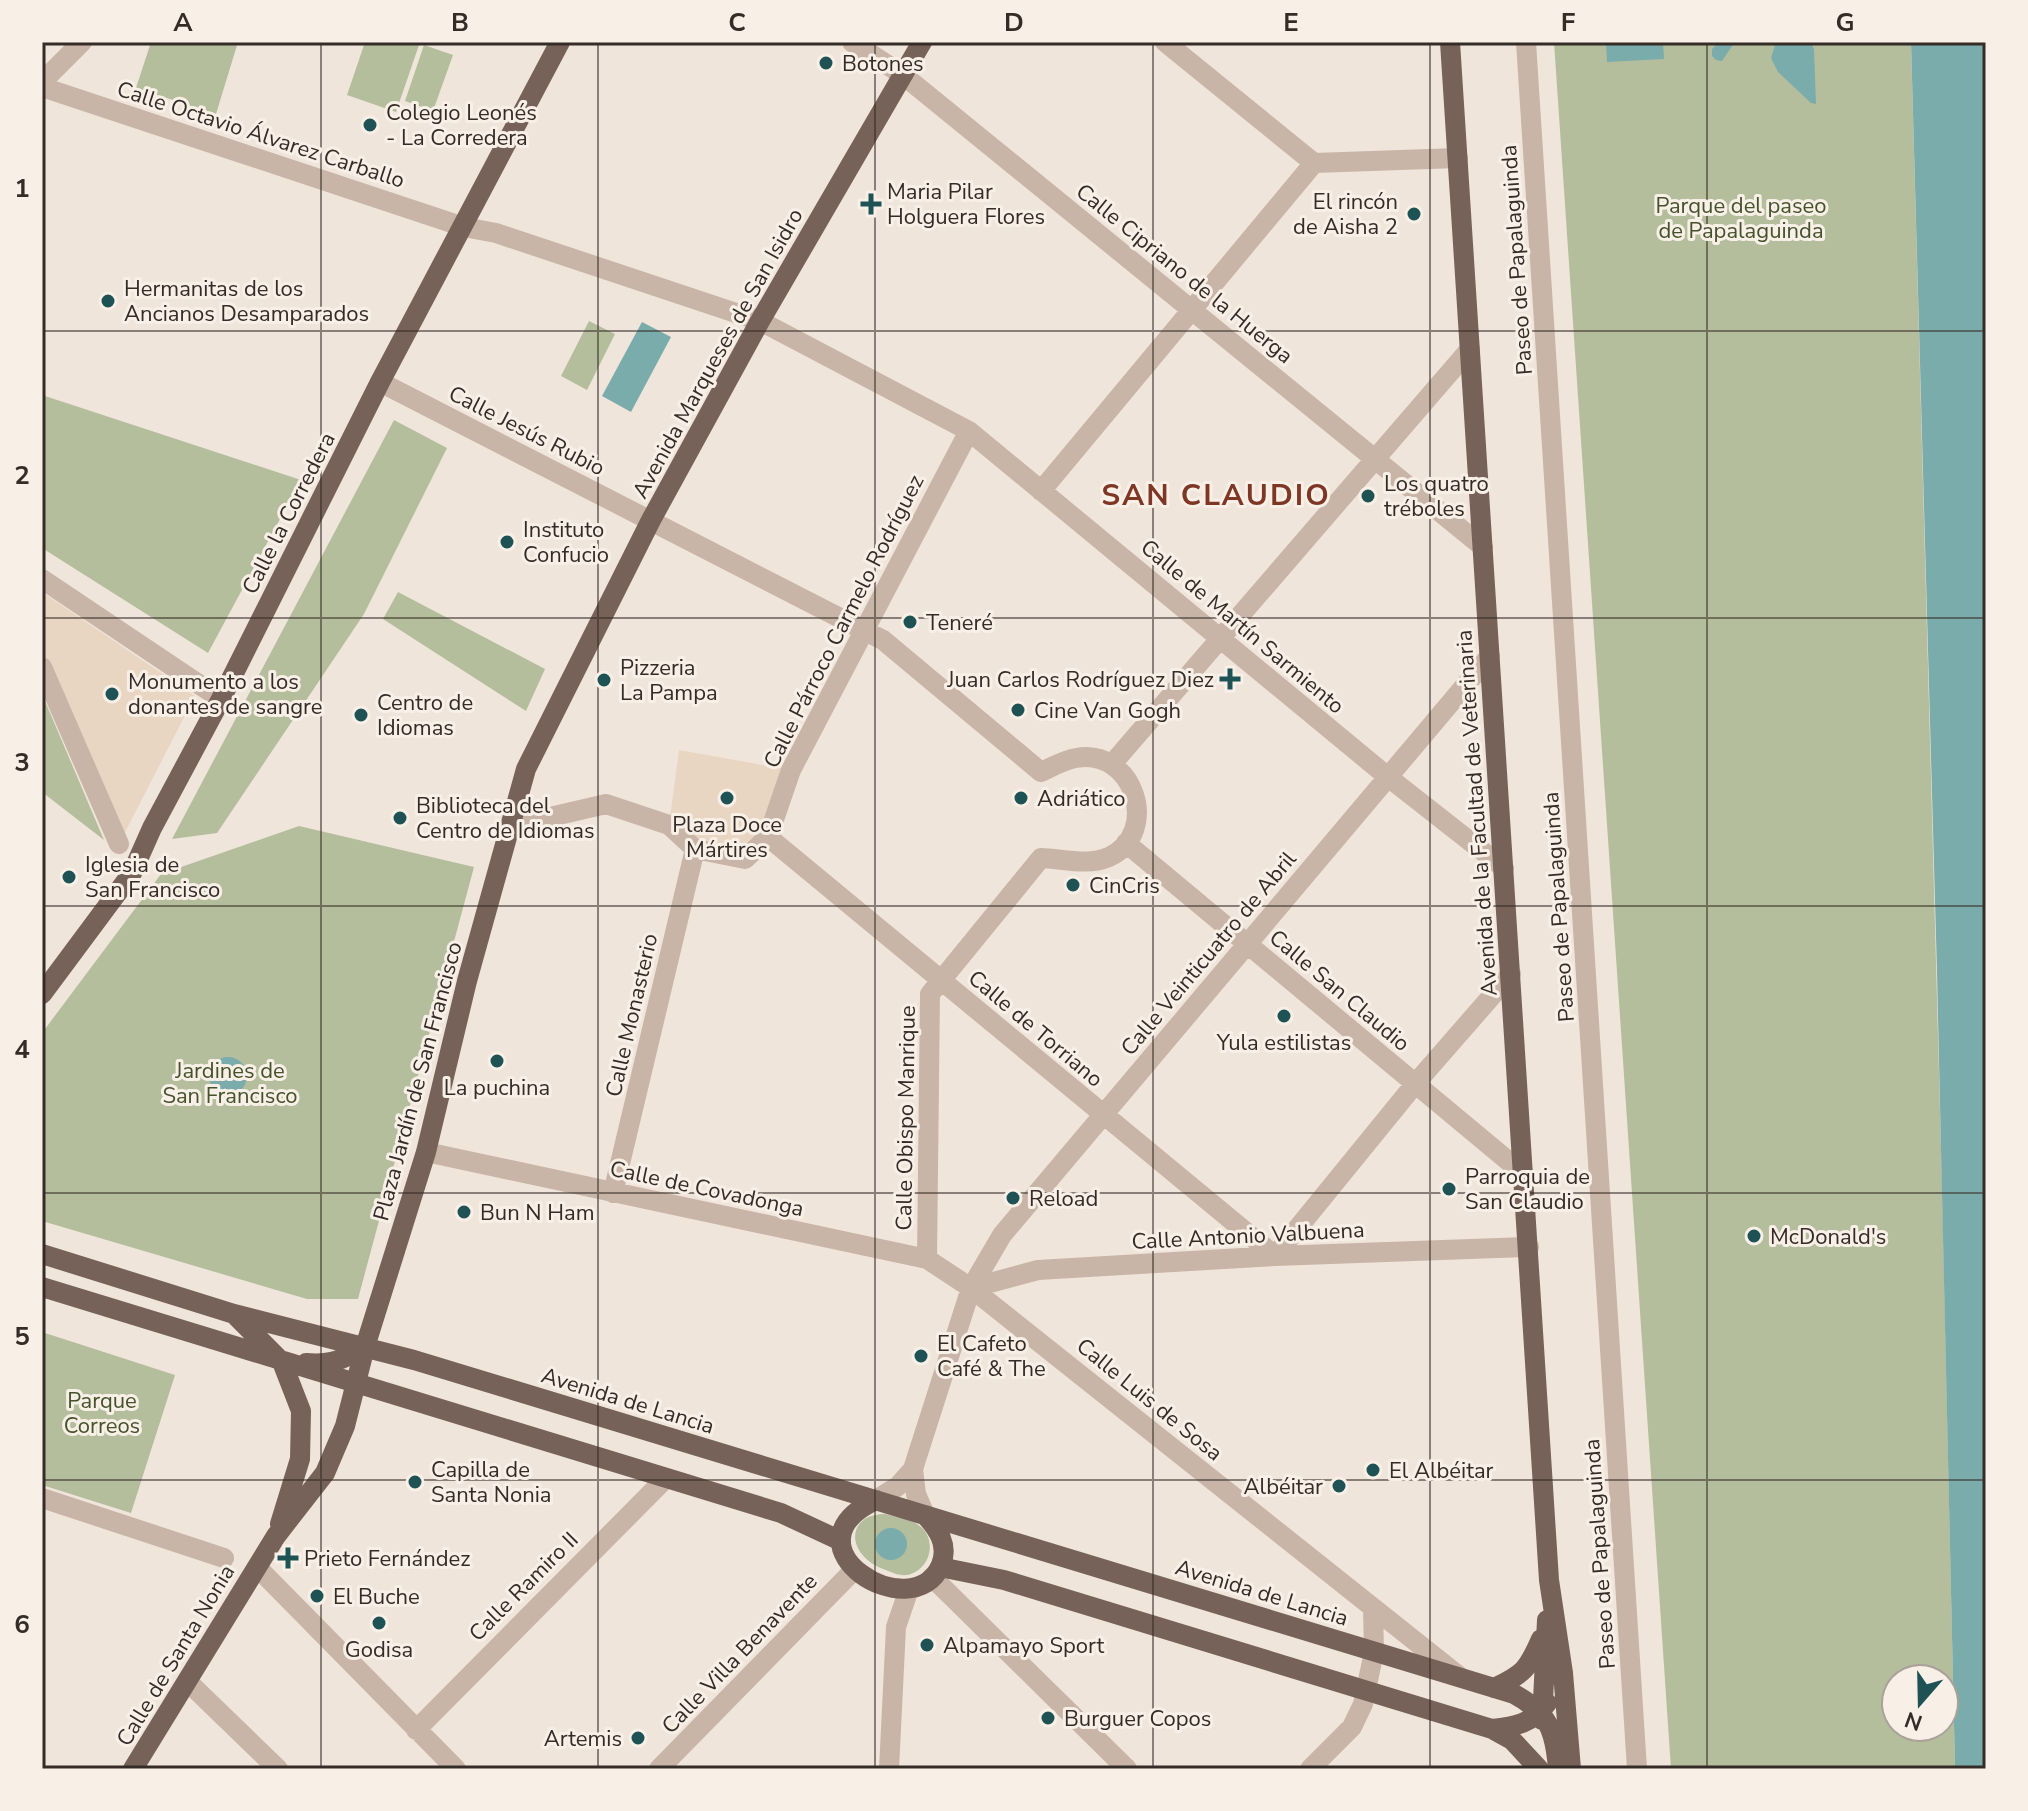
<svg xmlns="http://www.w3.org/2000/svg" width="2028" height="1811" viewBox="0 0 2028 1811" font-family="'Nunito Sans',sans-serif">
<rect width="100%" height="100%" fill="#f0e5db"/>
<path fill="#b4be9c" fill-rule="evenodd" d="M 151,42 L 238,42 L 216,114 L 136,88 Z
M 365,42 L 420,42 L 396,112 L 347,95 Z
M 1554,42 L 1911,42 L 1942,1183 L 1955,1769 L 1671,1769 ZM 1896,1679 L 1944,1679 L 1944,1727 L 1896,1727 Z
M 424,45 L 453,55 L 433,111 L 405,101 Z
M 589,321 L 615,334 L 587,390 L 561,376 Z
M 42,395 L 301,480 L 208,653 L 42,548 Z
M 394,420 L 447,448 L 364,614 L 217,833 L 172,839 Z
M 398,592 L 545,669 L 526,711 L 383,619 Z
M 42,694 L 104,840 L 42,792 Z
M 299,826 L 474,867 L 358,1299 L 307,1299 L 42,1221 L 42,1033 L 161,874 Z
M 42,1332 L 175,1375 L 131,1513 L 42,1485 Z
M 885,1514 C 896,1517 912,1519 921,1527 C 938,1542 929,1571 907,1575 C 898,1576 891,1572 883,1569 C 845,1554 846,1514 885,1514 Z"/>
<path fill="#e8d6c2" d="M 42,592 L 195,696 L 119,844 L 42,667 Z
M 679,750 L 791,770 L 768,837 L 745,859 L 695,849 L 669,825 Z"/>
<path fill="#7bacac" d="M 1606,42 L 1663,42 L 1664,59 L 1607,62 Z
M 1719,42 L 1735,42 L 1722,61 L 1716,60 L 1712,56 L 1712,49 Z
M 1776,42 L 1811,43 L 1814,49 L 1816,104 L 1811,103 L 1778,72 L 1771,58 Z
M 1911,42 L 1986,42 L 1986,1769 L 1955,1769 L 1937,972 Z
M 642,322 L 671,337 L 631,412 L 602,396 Z
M209 1076a19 19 0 1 1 38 0a19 19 0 1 1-38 0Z
M875 1544a16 16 0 1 1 32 0a16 16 0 1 1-32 0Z"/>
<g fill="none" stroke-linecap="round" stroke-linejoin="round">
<path stroke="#c8b5a7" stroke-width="20" d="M 852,42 L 903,75 L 1483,547
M 1165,42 L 1314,163 L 1458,158
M 1526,42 L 1637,1769
M 50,74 L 82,42
M 42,87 L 464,227 L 496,233 L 760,321 L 969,431 L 1388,777 L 1504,868
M 380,382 L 883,640 L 1041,772 C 1052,767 1064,760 1076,758 C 1133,747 1162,832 1109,857 C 1088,866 1064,859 1041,858 L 930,994 L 927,1259
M 1041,491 L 1314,163
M 42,579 L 221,699
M 42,667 L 119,844
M 1112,764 L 1470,349
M 511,826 L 606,804 L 669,825 L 695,849 L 745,859 L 768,837 L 791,770 L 969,431
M 768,837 L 1275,1256 L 1415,1084 L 1511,974
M 1126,843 L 1524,1174
M 426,1152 L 927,1259 L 971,1288 L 1459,1676
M 613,1193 L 695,849
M 971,1288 L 1038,1270 L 1275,1256 L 1529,1247
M 913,1469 L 916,1494 L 925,1515
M 42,1498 L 224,1558
M 876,1500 L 898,1486 L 913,1469 L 971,1288 L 1002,1235 L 1490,656
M 257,1567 L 456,1769
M 932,1577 L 1127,1769
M 187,1681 L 278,1769
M 416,1730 L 666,1478
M 659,1769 L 854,1570
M 889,1769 L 896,1627 L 909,1589
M 1310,1769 L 1352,1727 L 1363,1704 L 1374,1652 L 1373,1608"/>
<path stroke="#766259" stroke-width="20" d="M 1450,42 L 1549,1580 L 1563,1673 L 1571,1769
M 42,994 L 132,873 L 152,828 L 221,699 L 380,382 L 560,42
M 42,1254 L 234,1314 L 414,1360 L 1514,1694 C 1549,1713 1555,1731 1558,1769
M 42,1287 L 781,1513 L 841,1541
M 234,1314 L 282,1362 L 301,1411 L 300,1459 L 280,1524
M 306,1363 C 332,1365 342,1360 365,1347
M 876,1500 C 778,1546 913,1630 941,1565 C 949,1545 938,1529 925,1515
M 940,1567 L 1004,1580 L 1492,1729 L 1512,1740 L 1539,1769
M 1494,1688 C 1524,1674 1528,1669 1541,1639
M 1542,1720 L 1547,1620
M 1492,1729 C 1515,1727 1533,1723 1547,1703
M 133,1769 L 276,1536 L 325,1473 L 345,1426 L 365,1347 L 426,1152 L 467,981 L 526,769 L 651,520 L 760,321 L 922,42"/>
</g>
<path fill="none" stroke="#352b27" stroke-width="2" stroke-opacity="0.55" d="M 321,42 L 321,1769M 598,42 L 598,1769M 875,42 L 875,1769M 1153,42 L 1153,1769M 1430,42 L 1430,1769M 1707,42 L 1707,1769M 42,331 L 1986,331M 42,618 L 1986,618M 42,906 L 1986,906M 42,1193 L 1986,1193M 42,1480 L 1986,1480"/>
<g fill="#1f5254" stroke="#f8f0e7" stroke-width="3">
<circle cx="826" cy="63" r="8"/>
<circle cx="370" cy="125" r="8"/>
<path d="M867 192h8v8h8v8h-8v8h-8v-8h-8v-8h8z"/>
<circle cx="1414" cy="214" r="8"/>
<circle cx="108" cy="301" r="8"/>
<circle cx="1368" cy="496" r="8"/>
<circle cx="507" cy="542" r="8"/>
<circle cx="910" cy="622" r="8"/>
<path d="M1226 667h8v8h8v8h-8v8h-8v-8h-8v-8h8z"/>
<circle cx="604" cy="680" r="8"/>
<circle cx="112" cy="694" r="8"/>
<circle cx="1018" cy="710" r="8"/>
<circle cx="361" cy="715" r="8"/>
<circle cx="727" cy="798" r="8"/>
<circle cx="1021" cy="798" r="8"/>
<circle cx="400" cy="818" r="8"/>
<circle cx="69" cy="877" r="8"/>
<circle cx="1073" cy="885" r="8"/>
<circle cx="1284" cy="1016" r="8"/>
<circle cx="497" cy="1061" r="8"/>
<circle cx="1449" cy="1189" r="8"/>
<circle cx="1013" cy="1198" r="8"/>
<circle cx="464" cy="1212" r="8"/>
<circle cx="1754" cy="1236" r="8"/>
<circle cx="921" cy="1356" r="8"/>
<circle cx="1373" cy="1470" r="8"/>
<circle cx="415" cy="1482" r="8"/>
<circle cx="1339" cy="1486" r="8"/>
<path d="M284 1546h8v8h8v8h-8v8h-8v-8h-8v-8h8z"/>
<circle cx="317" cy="1596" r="8"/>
<circle cx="379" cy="1623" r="8"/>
<circle cx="927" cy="1645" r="8"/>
<circle cx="1048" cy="1718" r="8"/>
<circle cx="638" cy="1738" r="8"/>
</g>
<g text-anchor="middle" stroke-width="6" stroke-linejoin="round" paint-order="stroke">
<g font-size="22" fill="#352b27" stroke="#f8f0e7" text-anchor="start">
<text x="842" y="71">Botones</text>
<text x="386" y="120">Colegio Leonés<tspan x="386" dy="25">- La Corredera</tspan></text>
<text x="887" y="199">Maria Pilar<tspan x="887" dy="25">Holguera Flores</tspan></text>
<text x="1398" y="209" text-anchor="end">El rincón<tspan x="1398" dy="25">de Aisha 2</tspan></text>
<text x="124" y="296">Hermanitas de los<tspan x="124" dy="25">Ancianos Desamparados</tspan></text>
<text x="1384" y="491">Los quatro<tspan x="1384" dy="25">tréboles</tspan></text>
<text x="523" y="537">Instituto<tspan x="523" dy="25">Confucio</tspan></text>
<text x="926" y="630">Teneré</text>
<text x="620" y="675">Pizzeria<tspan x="620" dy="25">La Pampa</tspan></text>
<text x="1214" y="687" text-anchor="end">Juan Carlos Rodríguez Diez</text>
<text x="128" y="689">Monumento a los<tspan x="128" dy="25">donantes de sangre</tspan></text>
<text x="377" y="710">Centro de<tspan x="377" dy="25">Idiomas</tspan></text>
<text x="1034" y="718">Cine Van Gogh</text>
<text x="1037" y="806">Adriático</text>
<text x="416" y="813">Biblioteca del<tspan x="416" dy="25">Centro de Idiomas</tspan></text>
<text x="727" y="832" text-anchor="middle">Plaza Doce<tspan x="727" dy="25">Mártires</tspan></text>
<text x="85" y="872">Iglesia de<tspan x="85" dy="25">San Francisco</tspan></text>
<text x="1089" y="893">CinCris</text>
<text x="1284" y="1050" text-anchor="middle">Yula estilistas</text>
<text x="497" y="1095" text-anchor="middle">La puchina</text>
<text x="1465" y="1184">Parroquia de<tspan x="1465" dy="25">San Claudio</tspan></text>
<text x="1029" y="1206">Reload</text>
<text x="480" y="1220">Bun N Ham</text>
<text x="1770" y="1244">McDonald's</text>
<text x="937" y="1351">El Cafeto<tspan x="937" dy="25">Café &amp; The</tspan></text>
<text x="431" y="1477">Capilla de<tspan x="431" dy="25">Santa Nonia</tspan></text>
<text x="1389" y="1478">El Albéitar</text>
<text x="1323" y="1494" text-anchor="end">Albéitar</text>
<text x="304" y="1566">Prieto Fernández</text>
<text x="333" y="1604">El Buche</text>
<text x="943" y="1653">Alpamayo Sport</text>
<text x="379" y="1657" text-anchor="middle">Godisa</text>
<text x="1064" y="1726">Burguer Copos</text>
<text x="622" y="1746" text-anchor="end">Artemis</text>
</g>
<g font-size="22" fill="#352b27" stroke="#f8f0e7">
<text transform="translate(261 134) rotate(18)" y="8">Calle Octavio Álvarez Carballo</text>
<text transform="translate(1516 260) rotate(-94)" y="8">Paseo de Papalaguinda</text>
<text transform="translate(1185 273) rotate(39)" y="8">Calle Cipriano de la Huerga</text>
<text transform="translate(717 353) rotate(-61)" y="8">Avenida Marqueses de San Isidro</text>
<text transform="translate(527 430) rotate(27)" y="8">Calle Jesús Rubio</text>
<text transform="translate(288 513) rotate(-63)" y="8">Calle la Corredera</text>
<text transform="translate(843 621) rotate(-63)" y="8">Calle Párroco Carmelo Rodríguez</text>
<text transform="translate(1243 626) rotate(40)" y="8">Calle de Martín Sarmiento</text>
<text transform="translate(1476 813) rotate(-94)" y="8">Avenida de la Facultad de Veterinaria</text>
<text transform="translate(1558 907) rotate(-94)" y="8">Paseo de Papalaguinda</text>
<text transform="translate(1208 953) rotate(-50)" y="8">Calle Veinticuatro de Abril</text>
<text transform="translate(1340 990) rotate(40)" y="8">Calle San Claudio</text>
<text transform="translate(631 1015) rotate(-77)" y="8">Calle Monasterio</text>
<text transform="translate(1036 1028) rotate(40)" y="8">Calle de Torriano</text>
<text transform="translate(417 1081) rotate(-75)" y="8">Plaza Jardín de San Francisco</text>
<text transform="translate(905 1118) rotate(-89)" y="8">Calle Obispo Manrique</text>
<text transform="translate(707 1188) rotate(12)" y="8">Calle de Covadonga</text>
<text transform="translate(1248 1235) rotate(-3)" y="8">Calle Antonio Valbuena</text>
<text transform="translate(1150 1399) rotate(39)" y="8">Calle Luis de Sosa</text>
<text transform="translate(628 1400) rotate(17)" y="8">Avenida de Lancia</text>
<text transform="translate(1599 1554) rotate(-94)" y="8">Paseo de Papalaguinda</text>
<text transform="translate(523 1586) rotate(-45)" y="8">Calle Ramiro II</text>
<text transform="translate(1262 1592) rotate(17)" y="8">Avenida de Lancia</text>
<text transform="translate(739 1653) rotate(-46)" y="8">Calle Villa Benavente</text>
<text transform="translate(175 1655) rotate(-59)" y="8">Calle de Santa Nonia</text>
</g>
<g font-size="22" fill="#45522c" stroke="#f8f0e7">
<text x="1741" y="213">Parque del paseo<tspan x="1741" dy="25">de Papalaguinda</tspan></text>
<text x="230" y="1078">Jardines de<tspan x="230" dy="25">San Francisco</tspan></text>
<text x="102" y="1408">Parque<tspan x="102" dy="25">Correos</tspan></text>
</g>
<g font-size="30" font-weight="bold" letter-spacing="2" fill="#7f3725" stroke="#f8f0e7">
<text x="1216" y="505">SAN CLAUDIO</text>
</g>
</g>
<rect width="2028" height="1811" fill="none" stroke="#f8f0e7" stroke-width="88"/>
<g transform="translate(1920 1703) rotate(200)"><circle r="38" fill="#f8f0e7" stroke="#aaa19a" stroke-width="2"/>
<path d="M0-6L14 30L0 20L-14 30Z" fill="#1f5254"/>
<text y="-12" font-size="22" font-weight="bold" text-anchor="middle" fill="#352b27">N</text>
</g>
<rect x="44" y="44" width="1940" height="1723" fill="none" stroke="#352b27" stroke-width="3"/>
<g font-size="26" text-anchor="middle" font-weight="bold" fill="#352b27">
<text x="183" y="31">A</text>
<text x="460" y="31">B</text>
<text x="737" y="31">C</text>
<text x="1014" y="31">D</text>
<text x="1291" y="31">E</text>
<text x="1568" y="31">F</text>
<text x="1845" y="31">G</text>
<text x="22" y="197">1</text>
<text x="22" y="484">2</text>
<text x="22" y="771">3</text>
<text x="22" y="1058">4</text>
<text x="22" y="1345">5</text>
<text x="22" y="1633">6</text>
</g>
</svg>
